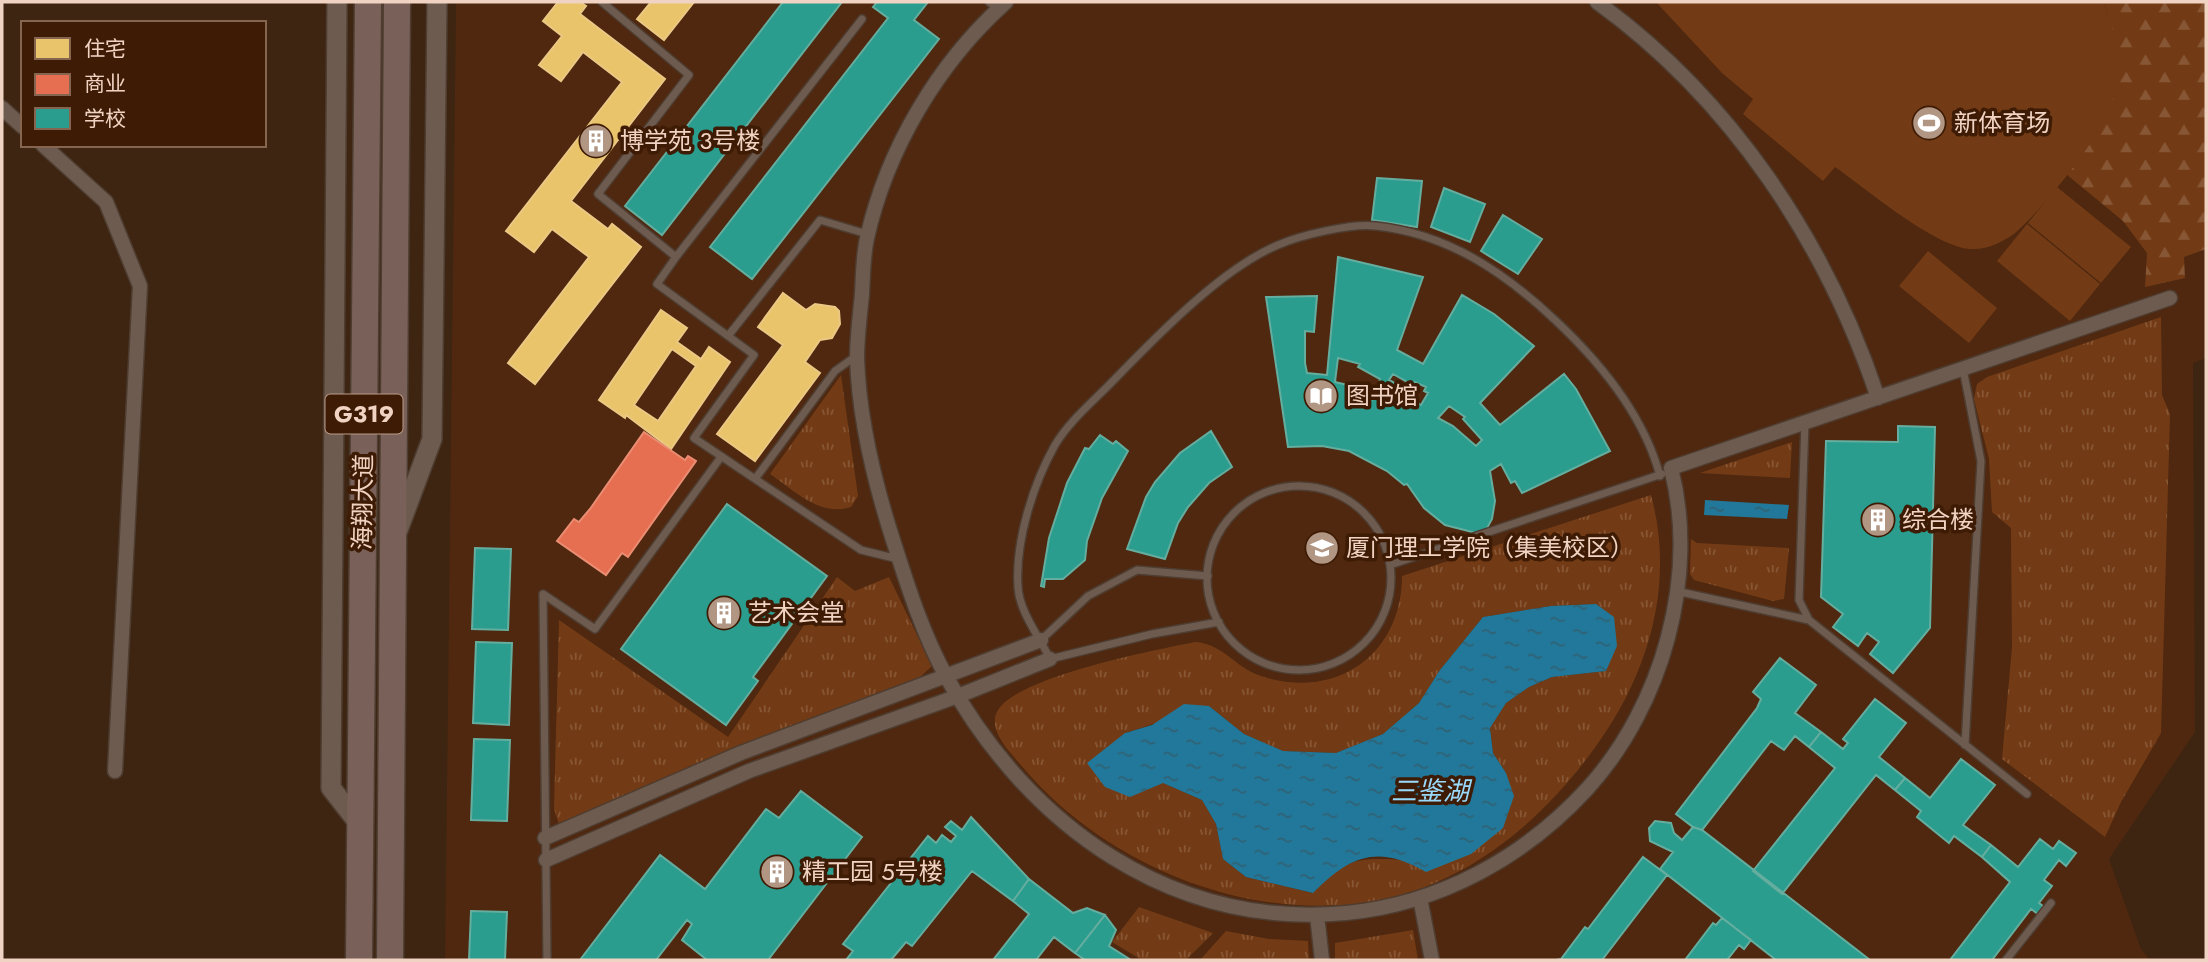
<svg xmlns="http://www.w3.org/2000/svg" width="2208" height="962" viewBox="0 0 2208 962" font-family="Jost,'Noto Sans SC',sans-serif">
<defs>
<pattern id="grass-tufts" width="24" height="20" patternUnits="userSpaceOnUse" patternTransform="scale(1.75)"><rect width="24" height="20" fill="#733b15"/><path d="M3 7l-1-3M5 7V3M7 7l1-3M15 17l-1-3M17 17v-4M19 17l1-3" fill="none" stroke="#875635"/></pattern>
<pattern id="forest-firs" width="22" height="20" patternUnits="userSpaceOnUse" patternTransform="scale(1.75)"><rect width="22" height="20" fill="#733b15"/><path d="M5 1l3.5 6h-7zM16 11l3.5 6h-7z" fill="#875635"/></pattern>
<pattern id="water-ripples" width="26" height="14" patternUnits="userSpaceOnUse" patternTransform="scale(1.75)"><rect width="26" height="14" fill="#21789a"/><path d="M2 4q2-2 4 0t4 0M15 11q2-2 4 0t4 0" fill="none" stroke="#316174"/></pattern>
</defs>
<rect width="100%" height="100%" fill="#3d2512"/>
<path fill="#4f280f" d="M 456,2 L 2206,2 L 2206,358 L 2193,363 L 2195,732 L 2109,859 L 2141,949 L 2150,960 L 445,960 Z"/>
<path fill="url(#grass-tufts)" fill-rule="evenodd" d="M 2161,317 L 2162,395 L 2170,414 L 2161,733 L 2121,802 L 2105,837 L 2002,759 L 2012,647 L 2011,528 L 1992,512 L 1989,459 L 1974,399 L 1977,384 L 1987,377 Z
M 841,375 L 858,496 L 851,507 C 820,517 795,491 770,474 Z
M 1792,442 L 1790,478 L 1700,473 Z
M 1651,495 C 1676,587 1647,679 1591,753 C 1536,827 1462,887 1369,902 C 1242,922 1101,862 1020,764 C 1009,751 988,730 997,712 C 1014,677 1156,650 1195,642 C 1224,644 1235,668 1261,676 C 1335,701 1402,655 1402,576 ZM 1595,604 L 1614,618 L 1606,671 L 1552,677 L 1529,687 L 1506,703 L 1490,727 L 1493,753 L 1506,773 L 1405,860 C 1355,857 1348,858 1312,893 L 1246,877 L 1223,859 L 1216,824 L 1202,800 L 1163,783 L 1125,733 L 1209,706 L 1244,734 L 1283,751 L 1336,753 L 1383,734 L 1419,703 L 1440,670 L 1483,617 L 1551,606 Z
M 1691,539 L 1697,543 L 1789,548 L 1784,599 L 1773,601 L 1694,580 L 1690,574 Z
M 837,577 L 855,591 L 889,577 L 932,666 L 920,677 L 745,744 L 559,824 L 554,809 L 559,620 L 728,737 Z
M 1139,907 L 1213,933 L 1186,960 L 1142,960 L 1112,942 Z
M 1413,930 L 1418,960 L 1335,960 L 1335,943 Z
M 1226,931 L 1269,939 L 1308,941 L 1309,960 L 1200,960 Z"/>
<path fill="url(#forest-firs)" d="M 2103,2 L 2206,2 L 2206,249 L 2184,257 L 2185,278 L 2145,287 L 2147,253 L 2123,221 L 2066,174 C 2102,131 2117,107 2113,50 C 2112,32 2111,18 2103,2 Z"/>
<path fill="#733b15" d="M 1656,2 L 2103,2 C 2118,34 2120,71 2111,106 C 2102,136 2040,212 2015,233 C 2003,242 1987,250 1971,249 C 1936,248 1865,188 1835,167 L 1823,181 L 1743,114 L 1753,99 L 1722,73 Z
M 2057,187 L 2131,247 L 2101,283 L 2028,223 Z
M 2027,224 L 2100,284 L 2070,321 L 1997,261 Z
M 1928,251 L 1997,308 L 1969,343 L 1899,286 Z"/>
<path fill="url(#water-ripples)" d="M 1705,500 L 1789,505 L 1787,519 L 1704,515 Z
M 1596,604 L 1614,617 L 1617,646 L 1606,671 L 1552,677 L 1529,687 L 1506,703 L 1490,728 L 1493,753 L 1506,773 L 1514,796 L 1503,828 L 1471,854 L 1426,872 C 1377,844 1350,856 1313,893 L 1246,877 L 1223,859 L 1216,824 L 1202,800 L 1163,783 L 1130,797 L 1105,787 L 1087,763 L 1125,733 L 1152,725 L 1184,704 L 1209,706 L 1244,734 L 1283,751 L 1336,753 L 1383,734 L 1419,703 L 1440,670 L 1483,617 L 1551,606 Z"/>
<path fill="#e9c46a" stroke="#ebc884" stroke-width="2" fill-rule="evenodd" d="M 558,2 L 580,2 L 586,6 L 580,14 L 665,79 L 571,201 L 608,229 L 612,224 L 641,247 L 535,384 L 508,363 L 589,257 L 552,229 L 534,252 L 506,231 L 622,82 L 583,52 L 561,81 L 539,65 L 562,36 L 543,21 Z
M 651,2 L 694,2 L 664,40 L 637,19 Z
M 783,293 L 806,310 L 815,304 L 835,307 L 839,311 L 840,324 L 832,338 L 820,340 L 805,362 L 820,373 L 755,461 L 717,434 L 783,345 L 758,327 Z
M 661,310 L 687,328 L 677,342 L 701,359 L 709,347 L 730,362 L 671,449 L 626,415 L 625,418 L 599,400 ZM 672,349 L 696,366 L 658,421 L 634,405 Z"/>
<path fill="#e76f51" stroke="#ea8d73" stroke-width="2" d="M 644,432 L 685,460 L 688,456 L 696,461 L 628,557 L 622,553 L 606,575 L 557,541 L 574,519 L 579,522 L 590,509 Z"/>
<path fill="#2a9d8f" stroke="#65ad9e" stroke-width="2" fill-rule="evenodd" d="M 783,2 L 842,2 L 662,235 L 625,206 Z
M 877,2 L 928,2 L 914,20 L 939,39 L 752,279 L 710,247 L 888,18 L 873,7 Z
M 1377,178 L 1422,181 L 1417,227 L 1372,220 Z
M 1444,188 L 1485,204 L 1470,242 L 1431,227 Z
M 1503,215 L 1542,239 L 1518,274 L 1481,251 Z
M 1338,257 L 1423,277 L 1397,350 L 1423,364 L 1462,295 L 1494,314 L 1534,346 L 1480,403 L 1500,425 L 1564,374 L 1576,389 L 1610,451 L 1522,493 L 1515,481 L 1511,483 L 1501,464 L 1490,471 L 1495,501 L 1492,519 L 1486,530 L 1476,533 L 1445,525 L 1424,508 L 1407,484 L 1404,485 L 1387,471 L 1349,451 L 1322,446 L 1288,447 L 1266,297 L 1317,296 L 1314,332 L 1305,331 L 1305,363 L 1307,373 L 1327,375 ZM 1338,358 L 1360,364 L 1358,367 L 1380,379 L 1372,400 L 1361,395 L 1364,389 L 1335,382 ZM 1393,374 L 1411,384 L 1415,382 L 1426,387 L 1424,391 L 1428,393 L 1421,405 L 1404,395 L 1400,386 L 1389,380 ZM 1449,406 L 1465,417 L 1463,419 L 1482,440 L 1476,446 L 1453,426 L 1438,418 Z
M 1898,426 L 1935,427 L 1930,628 L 1893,673 L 1870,654 L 1879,642 L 1867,633 L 1858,646 L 1833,627 L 1843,614 L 1821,597 L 1826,441 L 1898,442 Z
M 1211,431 L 1232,467 L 1209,483 L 1188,507 L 1178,523 L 1165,559 L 1127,549 L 1146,497 L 1155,482 L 1180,453 Z
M 1100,435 L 1113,444 L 1116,441 L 1128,451 L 1102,498 L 1087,541 L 1085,560 L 1063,579 L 1045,579 L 1044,587 L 1041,586 L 1049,538 L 1067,483 L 1085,448 L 1089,449 Z
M 727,504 L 827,576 L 753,677 L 758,681 L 726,725 L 621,649 Z
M 475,548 L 511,549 L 508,630 L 472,629 Z
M 476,642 L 512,643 L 509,725 L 473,723 Z
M 1780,658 L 1816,685 L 1795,713 L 1821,732 L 1809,747 L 1795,736 L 1784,750 L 1771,741 L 1702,830 L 1693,827 L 1676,814 L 1757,708 L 1761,699 L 1753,692 Z
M 1875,699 L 1906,723 L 1879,757 L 1905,778 L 1895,790 L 1876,775 L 1782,894 L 1753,871 L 1835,768 L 1809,747 L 1821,732 L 1843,749 L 1848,743 L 1843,739 Z
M 474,739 L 510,740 L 507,821 L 471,820 Z
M 1961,759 L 1995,785 L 1963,825 L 1991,845 L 1982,857 L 1954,836 L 1949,843 L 1917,817 L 1921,811 L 1895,790 L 1905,778 L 1930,798 Z
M 801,791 L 862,837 L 768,960 L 707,960 L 682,940 L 692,924 L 687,920 L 656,960 L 580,960 L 660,855 L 705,889 L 766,809 L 779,818 Z
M 971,817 L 1029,879 L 1013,901 L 972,871 L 912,946 L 906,942 L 891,960 L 846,960 L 853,951 L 843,944 L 928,836 L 936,843 L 942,835 L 951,842 L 956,836 L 945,827 L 951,821 L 962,830 Z
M 1655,821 L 1671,823 L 1674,833 L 1682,840 L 1693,827 L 1702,830 L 1870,960 L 1776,960 L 1660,869 L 1673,852 L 1650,841 L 1649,828 Z
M 2040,839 L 2053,849 L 2059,841 L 2076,853 L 2066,866 L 2059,860 L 2044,880 L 2052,886 L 2039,903 L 2043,906 L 2038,914 L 2031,909 L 1992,960 L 1950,960 L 2010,882 L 1982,857 L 1991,845 L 2018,867 Z
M 1643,857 L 1667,875 L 1602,960 L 1556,960 L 1561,959 L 1585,927 L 1588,929 Z
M 1029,879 L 1073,913 L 1087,908 L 1105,915 L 1075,953 L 1054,937 L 1036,960 L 993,960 L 1029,914 L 1013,901 Z
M 471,911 L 507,912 L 505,960 L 469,960 Z
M 1105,915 L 1116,930 L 1109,946 L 1131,960 L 1085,960 L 1075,953 Z
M 1722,918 L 1751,940 L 1744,949 L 1739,945 L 1727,960 L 1685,960 L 1713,923 L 1716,925 Z"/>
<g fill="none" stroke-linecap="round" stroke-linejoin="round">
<g stroke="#4e3d30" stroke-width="10">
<path id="lane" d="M 602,2 L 689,75 L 598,194 L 676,257 L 657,284 L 754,355 L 694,438 L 861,550 L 898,559
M 989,2 L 998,9
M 676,257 L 862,19
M 728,336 L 820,220 L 867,234
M 1963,369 L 1981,461 L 1965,745
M 1805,422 L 1799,600 L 1809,620
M 755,479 L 835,371 L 856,356
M1207 578a92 92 0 1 1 184 0a92 92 0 1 1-184 0Z
M 1390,565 L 1662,474
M 1676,591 L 1809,620 L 2027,794
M 1219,622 L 1152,634 L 1050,659 C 1040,638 1019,611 1018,587 C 1015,542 1033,484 1055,445 C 1068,423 1090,404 1108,386 C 1152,341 1220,269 1278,245 C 1301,235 1352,223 1376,226 C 1448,234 1504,272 1555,320 C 1600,362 1644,416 1660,476
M 1041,640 L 1088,596 L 1137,570 L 1208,576
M 547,960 L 543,594 L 595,629 L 721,457
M 2006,960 L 2051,903"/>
</g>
<g stroke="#4e3d30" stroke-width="17">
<path id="street" d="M 1006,2 C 938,63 887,149 867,238 C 863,256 863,275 862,294 C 860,315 857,337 857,358 C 859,420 874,481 893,540 C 908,587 923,635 947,678 C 1029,826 1172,929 1346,913 C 1440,904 1525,857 1588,788 C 1662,706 1699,577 1671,468 L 2170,298
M 1597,2 C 1731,99 1826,242 1878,398
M 2,108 L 23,127
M 43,145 L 106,202 L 140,286 L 115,771
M 545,838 L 741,753 L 1041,640
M 546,860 L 749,771 L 958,696 L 1050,659
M 1420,898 L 1432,960
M 1317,915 L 1322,960"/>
</g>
<g stroke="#4e3d30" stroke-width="22">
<path id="secondary" d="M 337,2 L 331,788 L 360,825
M 398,530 L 432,439 L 437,2"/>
</g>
<g stroke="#4e3d30" stroke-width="29">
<path id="highway" d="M 359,960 L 368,2
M 390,960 L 397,2"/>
</g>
<use href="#lane" stroke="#6e5b4f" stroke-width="7"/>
<use href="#street" stroke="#6e5b4f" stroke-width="14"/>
<use href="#secondary" stroke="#6e5b4f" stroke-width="19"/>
<use href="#highway" stroke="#796159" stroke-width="26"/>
</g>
<defs>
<g id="stadium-disc" transform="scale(1.75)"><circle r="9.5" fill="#b19684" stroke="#3e1b04"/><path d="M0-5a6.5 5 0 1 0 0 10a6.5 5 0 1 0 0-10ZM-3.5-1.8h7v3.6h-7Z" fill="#fff"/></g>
<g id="building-disc" transform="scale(1.75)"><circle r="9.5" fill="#b19684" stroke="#3e1b04"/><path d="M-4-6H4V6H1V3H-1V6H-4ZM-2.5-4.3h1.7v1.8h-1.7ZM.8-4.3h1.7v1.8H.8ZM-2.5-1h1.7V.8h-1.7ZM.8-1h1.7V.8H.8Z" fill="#fff"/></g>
<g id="library-disc" transform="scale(1.75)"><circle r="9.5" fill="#b19684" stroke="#3e1b04"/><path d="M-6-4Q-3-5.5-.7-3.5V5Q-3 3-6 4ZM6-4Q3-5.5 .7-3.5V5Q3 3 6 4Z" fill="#fff"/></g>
<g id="university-disc" transform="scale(1.75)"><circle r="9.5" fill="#b19684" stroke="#3e1b04"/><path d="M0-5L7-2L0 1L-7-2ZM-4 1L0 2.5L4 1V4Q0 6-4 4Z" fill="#fff"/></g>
</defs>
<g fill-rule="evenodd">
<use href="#stadium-disc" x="1929" y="123"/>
<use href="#building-disc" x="596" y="141"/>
<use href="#library-disc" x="1321" y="396"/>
<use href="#building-disc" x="1878" y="520"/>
<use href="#university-disc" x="1322" y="548"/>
<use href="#building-disc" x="724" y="613"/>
<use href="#building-disc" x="777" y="872"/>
</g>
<g text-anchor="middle" stroke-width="7" stroke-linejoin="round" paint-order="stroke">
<rect fill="#3e1b04" stroke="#bb9c89" stroke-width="2" x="325.5" y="394.5" width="77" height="39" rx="5"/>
<g font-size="23" font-weight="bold" fill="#f0d3c2">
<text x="364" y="422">G319</text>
</g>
<g font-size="24" fill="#f0d3c2" stroke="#3e1b04" text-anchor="start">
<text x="1954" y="131">新体育场</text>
<text x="620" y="149">博学苑 3号楼</text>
<text x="1346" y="404">图书馆</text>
<text x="1902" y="528">综合楼</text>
<text x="1346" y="556">厦门理工学院（集美校区）</text>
<text x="748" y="621">艺术会堂</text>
<text x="802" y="880">精工园 5号楼</text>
</g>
<g font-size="24" fill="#f0d3c2" stroke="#3e1b04">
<text transform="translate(363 502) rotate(-89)" y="8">海翔大道</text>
</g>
<g font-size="26" font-style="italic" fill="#99dafc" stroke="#3e1b04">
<text x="1430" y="800">三鉴湖</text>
</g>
</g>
<rect width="2208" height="962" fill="none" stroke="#f0d3c2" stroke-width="7"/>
<rect x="21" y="21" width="245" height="126" fill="#3e1b04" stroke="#856550" stroke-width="2"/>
<rect x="35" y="38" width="35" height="21" fill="#e9c46a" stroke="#856550" stroke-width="2"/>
<text x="84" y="56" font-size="21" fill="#f0d3c2">住宅</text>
<rect x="35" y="74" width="35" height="21" fill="#e76f51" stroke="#856550" stroke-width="2"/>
<text x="84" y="91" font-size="21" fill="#f0d3c2">商业</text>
<rect x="35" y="108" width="35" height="21" fill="#2a9d8f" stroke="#856550" stroke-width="2"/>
<text x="84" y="126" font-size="21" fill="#f0d3c2">学校</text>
</svg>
